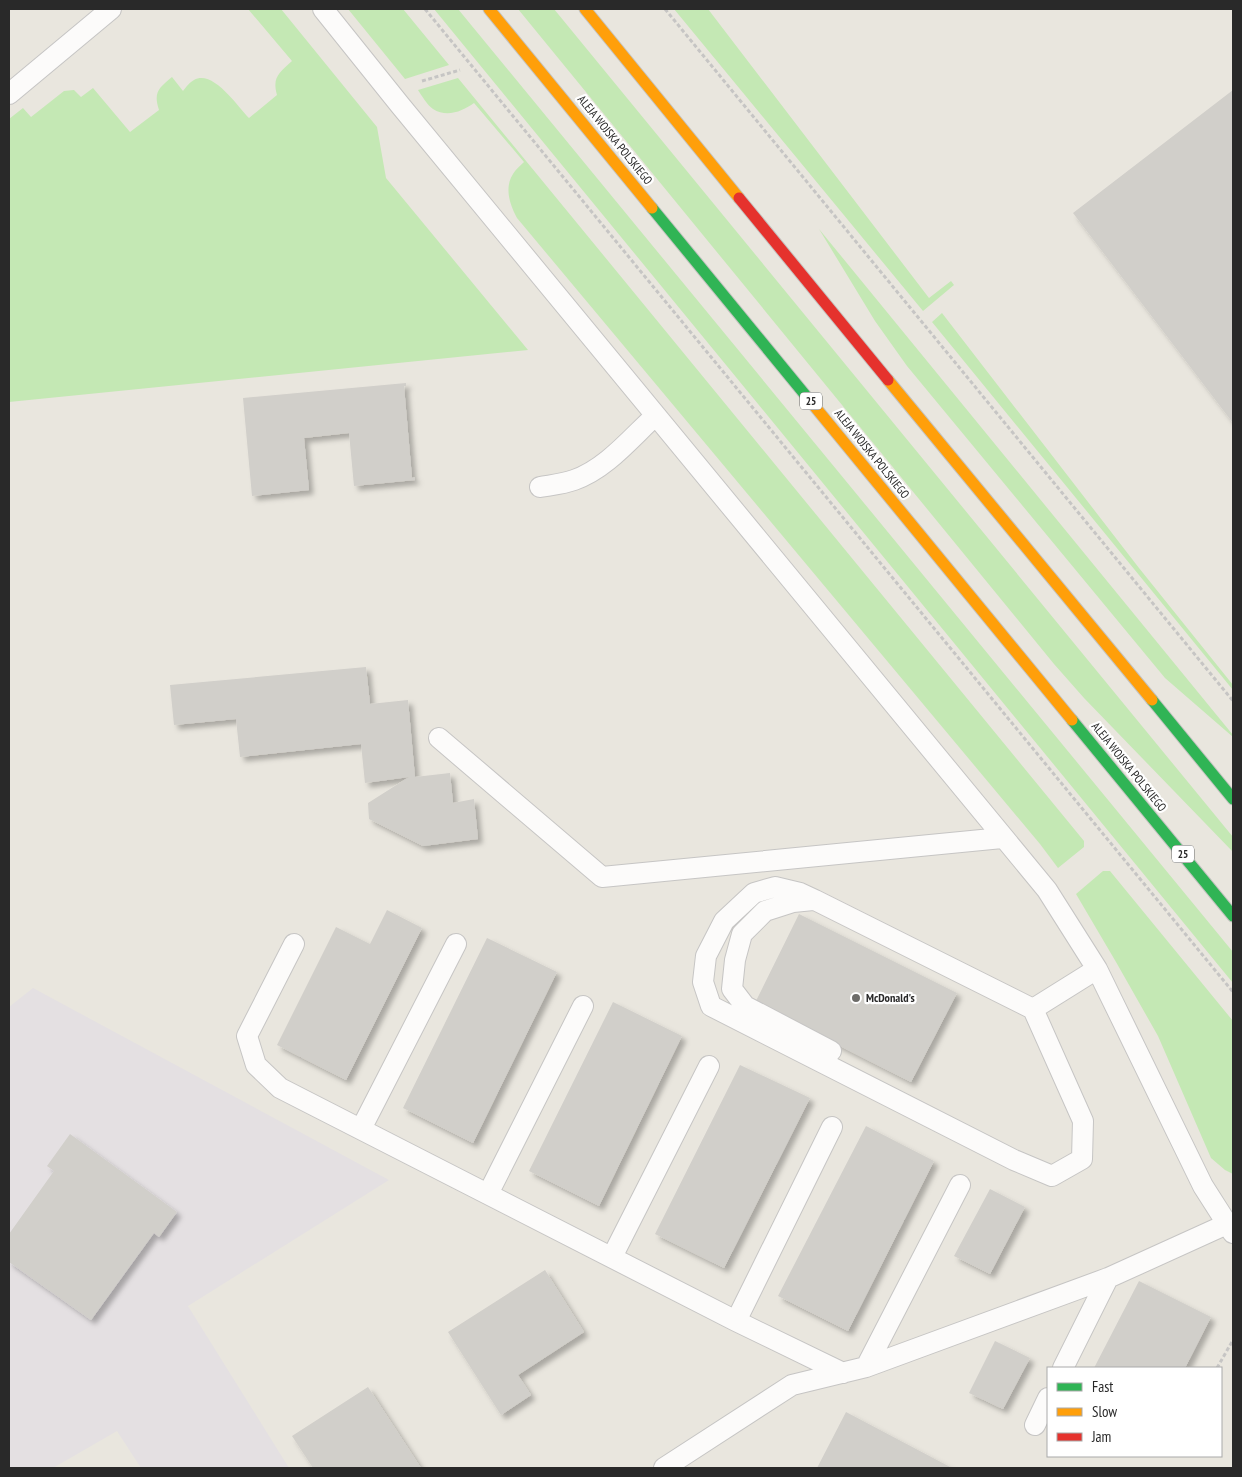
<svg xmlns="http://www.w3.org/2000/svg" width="1242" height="1477" viewBox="0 0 1242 1477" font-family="'PT Sans Narrow',sans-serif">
<defs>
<filter id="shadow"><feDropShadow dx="4.5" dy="4.5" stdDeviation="2.5" flood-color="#0004"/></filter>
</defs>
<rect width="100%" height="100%" fill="#e9e6de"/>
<path fill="#e4e0e2" d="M 33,988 L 389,1180 L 188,1306 L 289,1468 L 141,1468 L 117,1431 L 53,1468 L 9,1468 L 9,1007 Z"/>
<path fill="#c4e8b4" d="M 248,9 L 281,9 L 377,127 L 386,178 L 528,350 L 9,402 L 9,119 L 23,108 L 31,117 L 64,91 L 74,90 L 81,97 L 93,88 L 130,132 L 159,110 C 153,92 159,88 172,77 L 183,91 C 186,87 190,82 194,80 C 213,69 238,107 249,118 L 277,95 C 272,77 279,73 292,61 Z
M 348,9 L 403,9 L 449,65 L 405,79 Z
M 434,9 L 458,9 L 1233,952 L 1233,983 Z
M 518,9 L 554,9 L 1233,837 L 1233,852 L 1084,698 L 1054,664 Z
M 674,9 L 708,9 L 929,298 L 951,281 L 954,285 L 923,311 Z
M 458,78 L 1084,841 L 1084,847 L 1058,868 L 1040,844 L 517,218 C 510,205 504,188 513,174 C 515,170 520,166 524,162 L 474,103 C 463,111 447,118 433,109 C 427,105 422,96 418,90 Z
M 819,229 L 1233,735 L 1233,737 L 1165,678 L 907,366 L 875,321 Z
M 942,313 L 1139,568 L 1233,685 L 1233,690 L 932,322 Z
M 1103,871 L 1110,871 L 1233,1021 L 1233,1174 L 1225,1170 L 1211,1158 L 1158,1036 L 1116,962 L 1076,894 Z"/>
<path fill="#d1cfca" filter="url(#shadow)" d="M 1233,90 L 1233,423 L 1073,213 Z
M 406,383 L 406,386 L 404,386 L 412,478 L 415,477 L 415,480 L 354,486 L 349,433 L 304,438 L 309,490 L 252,496 L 243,398 Z
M 366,667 L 370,704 L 408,700 L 415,777 L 450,773 L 453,803 L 474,799 L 478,839 L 423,846 L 369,819 L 368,803 L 409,777 L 365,783 L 361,744 L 240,757 L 236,719 L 174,725 L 170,685 Z
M 387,910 L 422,928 L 346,1080 L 277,1045 L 336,927 L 370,944 Z
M 799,914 L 957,993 L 911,1082 L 755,1003 Z
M 487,938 L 557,972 L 473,1143 L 403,1108 Z
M 613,1002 L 682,1036 L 599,1206 L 529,1171 Z
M 740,1065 L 810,1098 L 724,1268 L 655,1234 Z
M 866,1126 L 934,1161 L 848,1331 L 778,1296 Z
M 70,1134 L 177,1212 L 159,1237 L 154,1233 L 91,1320 L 9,1262 L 9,1234 L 54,1171 L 47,1166 Z
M 990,1189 L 1025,1207 L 990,1274 L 954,1256 Z
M 545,1270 L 584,1332 L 518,1375 L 531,1395 L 501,1415 L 448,1332 Z
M 1139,1281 L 1211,1317 L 1185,1368 L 1094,1368 Z
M 995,1341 L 1030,1358 L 1003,1409 L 969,1393 Z
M 368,1387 L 421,1468 L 313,1468 L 292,1436 Z
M 846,1412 L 952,1468 L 817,1468 Z"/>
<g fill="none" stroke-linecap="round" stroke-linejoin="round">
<g stroke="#c6c5c4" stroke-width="22">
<path id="lane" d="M 323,9 L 400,105 L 1047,890 L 1097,969 L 1203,1186 L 1233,1233
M 9,94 L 111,9
M 540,487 C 551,485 563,484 574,480 C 606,469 631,438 655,416
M 439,738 L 602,877 L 1002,838
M 775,887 L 800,893 L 815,900 L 1033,1009 L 1083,1121 L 1082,1159 L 1052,1176 L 1014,1160 L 711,1006 L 703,982 L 706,956 L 724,921 L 754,893 Z
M 813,900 L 793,902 L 765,911 L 742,934 L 735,960 L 732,989 L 745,1006 L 831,1051
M 294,944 L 247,1036 L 256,1065 L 280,1088 L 736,1321 L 843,1373
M 1033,1009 L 1097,969
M 361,1129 L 456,944
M 488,1194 L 583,1006
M 612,1257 L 709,1066
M 736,1321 L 832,1127
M 866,1367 L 960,1185
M 1063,1368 L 1108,1278
M 1035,1425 L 1048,1398
M 664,1468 L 792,1385 L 866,1367 L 1108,1278 L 1227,1224"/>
</g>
<g stroke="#c4c3c0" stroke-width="13">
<path id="fast" d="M 652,208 L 811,402
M 1152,700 L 1233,799
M 1072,720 L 1233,916"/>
</g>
<g stroke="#c4c3c0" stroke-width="13">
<path id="slow" d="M 489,9 L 652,208
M 585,9 L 739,198
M 888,380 L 1152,700
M 811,402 L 1072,720"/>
</g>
<g stroke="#c4c3c0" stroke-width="13">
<path id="jam" d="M 739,198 L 888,380"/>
</g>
<path stroke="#c6c5c4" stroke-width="3" stroke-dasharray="4 2.5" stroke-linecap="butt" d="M 425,9 L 1233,992
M 665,9 L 1233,701
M 422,81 L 460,70
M 1217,1368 L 1233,1340"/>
<use href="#lane" stroke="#fcfbfa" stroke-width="20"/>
<use href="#fast" stroke="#30b455" stroke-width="11"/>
<use href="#slow" stroke="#ff9f0a" stroke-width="11"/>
<use href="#jam" stroke="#e5322d" stroke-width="11"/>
</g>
<circle fill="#6c6b68" stroke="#fff" stroke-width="2" cx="856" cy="998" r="5"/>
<g text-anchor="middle" stroke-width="4.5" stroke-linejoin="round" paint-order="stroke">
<g fill="#fff" stroke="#696969" stroke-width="1">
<rect x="800" y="392.5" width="22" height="17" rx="4"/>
<rect x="1172" y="845.5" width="22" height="17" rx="4"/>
</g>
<g font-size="11" font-weight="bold" fill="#292929">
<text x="811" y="405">25</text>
<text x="1183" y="858">25</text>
</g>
<g font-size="12" fill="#292929" stroke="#fff">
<text transform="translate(615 140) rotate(51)" y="4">ALEJA WOJSKA POLSKIEGO</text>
<text transform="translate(872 454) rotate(51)" y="4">ALEJA WOJSKA POLSKIEGO</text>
<text transform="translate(1129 767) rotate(51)" y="4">ALEJA WOJSKA POLSKIEGO</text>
</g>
<g font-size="12" font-weight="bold" fill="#292929" stroke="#fff" text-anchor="start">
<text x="866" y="1002">McDonald's</text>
</g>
</g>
<rect width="1242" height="1477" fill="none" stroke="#292929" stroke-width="20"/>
<rect x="1047" y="1367" width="175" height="90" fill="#ffffff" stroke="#a9a9a9"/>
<rect x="1057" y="1383" width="25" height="8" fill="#30b455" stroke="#a9a9a9"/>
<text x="1092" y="1392" font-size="15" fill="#292929">Fast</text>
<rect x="1057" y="1408" width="25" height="8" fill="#ff9f0a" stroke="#a9a9a9"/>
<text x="1092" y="1417" font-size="15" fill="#292929">Slow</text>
<rect x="1057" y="1433" width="25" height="8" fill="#e5322d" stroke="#a9a9a9"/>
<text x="1092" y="1442" font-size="15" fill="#292929">Jam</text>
</svg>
